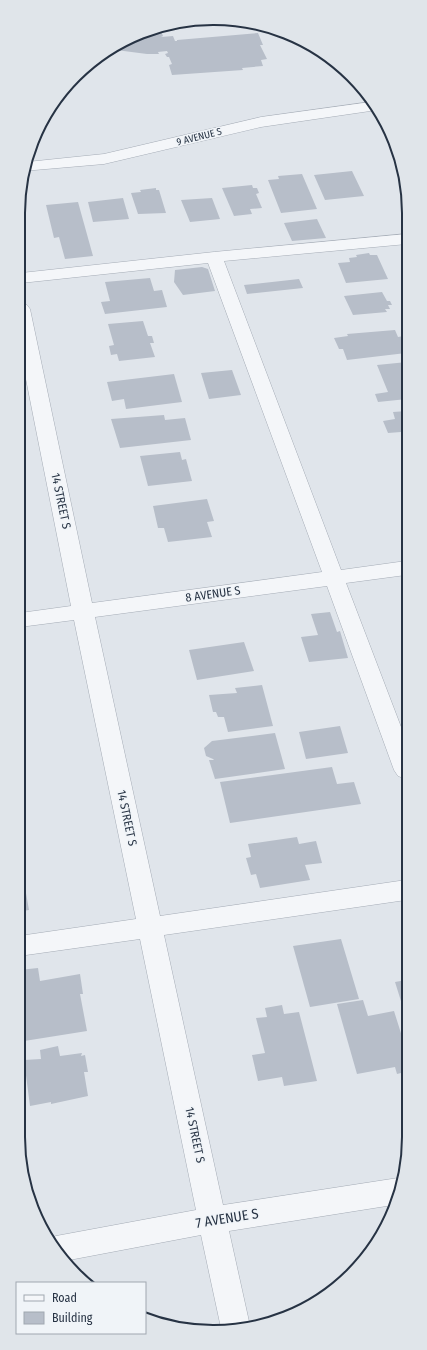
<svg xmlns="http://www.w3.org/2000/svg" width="427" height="1350" viewBox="0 0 427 1350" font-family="'Fira Sans Condensed',sans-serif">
<rect width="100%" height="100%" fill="#e0e5eb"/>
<path fill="#b7bec9" d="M 176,22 L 194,22 L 194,23 L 172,25 L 171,24 Z
M 160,28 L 163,36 L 161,37 L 173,36 L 175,41 L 177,41 L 177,40 L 258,33 L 263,45 L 260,45 L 267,59 L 261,60 L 263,66 L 242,68 L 243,70 L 172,75 L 169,65 L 172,64 L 169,57 L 167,57 L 165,54 L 168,53 L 167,51 L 158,52 L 159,54 L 147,54 L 116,50 L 115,47 Z
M 352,171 L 364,196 L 325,200 L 314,175 Z
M 302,174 L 317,209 L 281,213 L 268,180 L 279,179 L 278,176 Z
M 252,185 L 253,188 L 257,188 L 259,193 L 256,194 L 262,208 L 250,209 L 252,214 L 234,216 L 222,188 Z
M 156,188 L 156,190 L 159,190 L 166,213 L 138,214 L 131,193 L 141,192 L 140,190 Z
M 123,198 L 129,219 L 93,222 L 88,202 Z
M 212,198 L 220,219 L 190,222 L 181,200 Z
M 78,202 L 93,256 L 65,259 L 59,237 L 54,238 L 46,205 Z
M 317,219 L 326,238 L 292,241 L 284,223 Z
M 369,253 L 370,255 L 377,255 L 388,279 L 346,283 L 338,263 L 350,262 L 349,258 L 357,257 L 356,255 Z
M 202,267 L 208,269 L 215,291 L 183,295 L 174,282 L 175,270 Z
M 150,278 L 154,291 L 162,290 L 167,307 L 105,314 L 101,302 L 110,301 L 105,282 Z
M 299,279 L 303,288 L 247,294 L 244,285 Z
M 382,292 L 387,301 L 390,301 L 392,305 L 388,305 L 390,309 L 385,309 L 387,312 L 353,315 L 344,296 Z
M 143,321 L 148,336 L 152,336 L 154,343 L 150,343 L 155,357 L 119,361 L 117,354 L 111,355 L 109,346 L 114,345 L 108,324 Z
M 395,330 L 398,337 L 404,336 L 407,346 L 403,346 L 406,353 L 347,360 L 343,349 L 339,349 L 334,338 L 348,336 L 347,334 Z
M 407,362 L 407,391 L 405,391 L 407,399 L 378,402 L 375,394 L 388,392 L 377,365 Z
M 232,370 L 241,395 L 209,399 L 201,373 Z
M 174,374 L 182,402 L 126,409 L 124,399 L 112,401 L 107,382 Z
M 407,411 L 407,439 L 404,439 L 401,432 L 388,433 L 383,421 L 395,419 L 393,412 Z
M 164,415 L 165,420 L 185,418 L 191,440 L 120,448 L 111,419 Z
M 180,452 L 182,460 L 186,459 L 192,481 L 148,486 L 140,456 Z
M 207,499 L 214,521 L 207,522 L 212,537 L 168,542 L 164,528 L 158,528 L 153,506 Z
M 330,612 L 337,632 L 340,631 L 348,658 L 309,662 L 301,637 L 318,635 L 311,614 Z
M 244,642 L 254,671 L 197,680 L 189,650 Z
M 262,685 L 273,726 L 228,732 L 224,717 L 218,717 L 216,712 L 213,712 L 209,695 L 237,693 L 235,688 Z
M 340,726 L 348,753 L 306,759 L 299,732 Z
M 275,733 L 285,769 L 215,779 L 209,760 L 214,760 L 213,759 L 206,756 L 204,748 L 212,741 Z
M 332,767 L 337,784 L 354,782 L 361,804 L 230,823 L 220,782 Z
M 297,837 L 299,844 L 316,841 L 322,863 L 305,865 L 310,880 L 260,888 L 256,874 L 251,875 L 246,858 L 251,857 L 248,844 Z
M 24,882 L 29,910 L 23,911 L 26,926 L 19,927 L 19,883 Z
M 341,939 L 359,999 L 310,1007 L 293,946 Z
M 38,968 L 40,981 L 80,974 L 83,994 L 80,994 L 87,1031 L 18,1042 L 19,970 Z
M 406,980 L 406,1014 L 405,1014 L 395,982 Z
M 363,1000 L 368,1016 L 394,1011 L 405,1046 L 405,1072 L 397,1074 L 395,1067 L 357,1074 L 337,1004 Z
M 282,1005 L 284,1014 L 299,1012 L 317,1081 L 284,1086 L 282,1077 L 258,1081 L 252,1055 L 265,1053 L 256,1018 L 267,1017 L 265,1008 Z
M 58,1046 L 60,1056 L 82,1053 L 81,1056 L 85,1055 L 88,1072 L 84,1072 L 88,1096 L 51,1104 L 51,1102 L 30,1106 L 24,1060 L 41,1059 L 40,1050 Z"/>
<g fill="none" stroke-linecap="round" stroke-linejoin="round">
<g stroke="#a5acb6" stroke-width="1">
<path id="minor" d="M 371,102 L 377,110 L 261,127 L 104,164 L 23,171 L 27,162 L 104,154 L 261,117 Z
M 407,234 L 407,244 L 224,261 L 341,570 L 406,561 L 406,575 L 346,583 L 406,740 L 406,779 L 398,776 L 394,770 L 327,586 L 95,617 L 160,916 L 406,880 L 406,900 L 164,935 L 223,1205 L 398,1178 L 403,1180 L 393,1205 L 229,1231 L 250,1326 L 221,1328 L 201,1235 L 64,1261 L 50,1238 L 56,1236 L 196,1210 L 140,939 L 19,956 L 19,936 L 136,919 L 74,620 L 20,627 L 20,613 L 71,606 L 21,354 L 21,304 L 27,305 L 30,309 L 92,603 L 322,572 L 208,263 L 21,283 L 21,273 L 214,252 Z"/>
</g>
<use href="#minor" fill="#f4f6f9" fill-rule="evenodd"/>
</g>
<g text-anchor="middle" stroke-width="3" stroke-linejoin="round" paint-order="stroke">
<g font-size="10" fill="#273344" stroke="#f0f4f8">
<text transform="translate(199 136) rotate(-14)" y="4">9 AVENUE S</text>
</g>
<g font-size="12" fill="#273344" stroke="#f0f4f8">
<text transform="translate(61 501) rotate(78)" y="4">14 STREET S</text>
<text transform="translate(213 594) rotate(-8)" y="4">8 AVENUE S</text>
<text transform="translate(127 818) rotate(78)" y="4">14 STREET S</text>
<text transform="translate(195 1135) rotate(78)" y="4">14 STREET S</text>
</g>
<g font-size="14" fill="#273344" stroke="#f0f4f8">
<text transform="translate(227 1218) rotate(-9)" y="5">7 AVENUE S</text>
</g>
</g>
<path d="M0 0H427V1350H0ZM213 25H214A188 188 0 0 1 402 213V1137A188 188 0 0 1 214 1325H213A188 188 0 0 1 25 1137V213A188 188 0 0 1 213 25Z" fill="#e0e5ea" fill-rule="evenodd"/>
<path fill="none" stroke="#273344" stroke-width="2" d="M213 25H214A188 188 0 0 1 402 213V1137A188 188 0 0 1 214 1325H213A188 188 0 0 1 25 1137V213A188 188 0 0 1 213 25Z"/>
<rect x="16" y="1282" width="130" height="52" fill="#f0f4f8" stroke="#a0a7b0"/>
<rect x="24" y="1295" width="20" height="6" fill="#f4f6f9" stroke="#a0a7b0"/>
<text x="52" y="1302" font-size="12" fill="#273344">Road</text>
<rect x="24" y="1312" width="20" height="12" fill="#b7bec9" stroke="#a0a7b0"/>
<text x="52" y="1322" font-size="12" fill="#273344">Building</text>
</svg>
